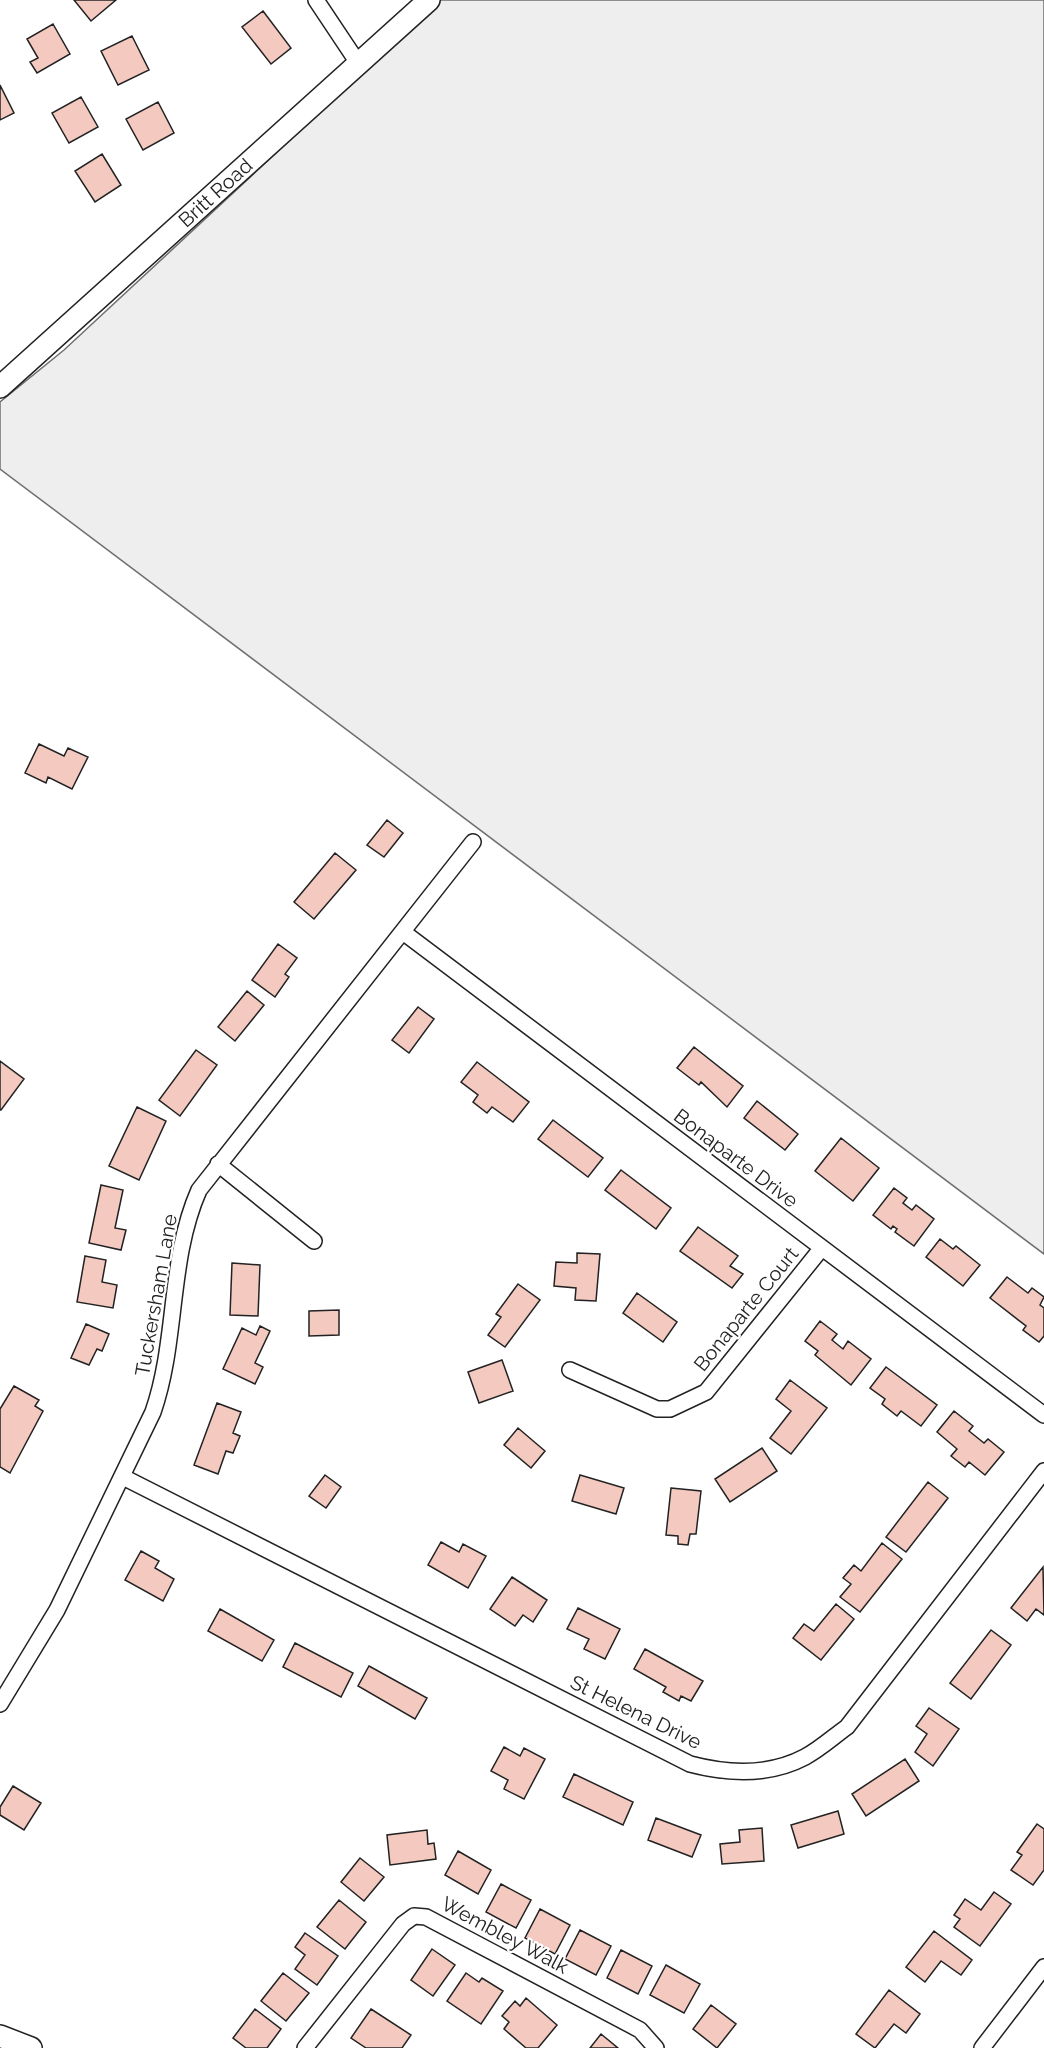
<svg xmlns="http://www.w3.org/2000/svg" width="1044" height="2048" viewBox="0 0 1044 2048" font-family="Raleway,sans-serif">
<rect width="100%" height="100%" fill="#fff"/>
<path fill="#eee" stroke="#6f6f6f" stroke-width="1.5" d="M 436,0 L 1044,0 L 1044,1254 L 0,469 L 0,402 L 64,350 L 386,51 Z"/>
<path fill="#f3c9c0" stroke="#222" stroke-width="1.5" d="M 74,0 L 116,0 L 91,21 Z
M 263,11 L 291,48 L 271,64 L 242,27 Z
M 53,24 L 70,54 L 37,73 L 30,62 L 38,58 L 27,39 Z
M 132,36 L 149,70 L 118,85 L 101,51 Z
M 0,85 L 14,113 L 0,120 Z
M 81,97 L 98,127 L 69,143 L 52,113 Z
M 158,102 L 174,133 L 143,150 L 126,119 Z
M 102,154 L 121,185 L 95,202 L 75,171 Z
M 39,744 L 64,756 L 68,748 L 88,757 L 72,789 L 48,777 L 46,783 L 25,773 Z
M 387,820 L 403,833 L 384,857 L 367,845 Z
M 335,853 L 356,870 L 314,919 L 294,902 Z
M 278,944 L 297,958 L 285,974 L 289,977 L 275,997 L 252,980 Z
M 247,991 L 264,1005 L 235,1041 L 218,1027 Z
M 418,1007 L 434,1019 L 409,1053 L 392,1040 Z
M 694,1047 L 743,1086 L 727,1107 L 701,1082 L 699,1085 L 677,1068 Z
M 196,1050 L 217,1065 L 180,1116 L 159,1100 Z
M 0,1061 L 24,1079 L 1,1110 L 0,1110 Z
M 477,1062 L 529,1102 L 513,1122 L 492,1107 L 487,1113 L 473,1102 L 478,1095 L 461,1082 Z
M 757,1101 L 798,1134 L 785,1150 L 744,1118 Z
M 137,1107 L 166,1121 L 139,1180 L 109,1166 Z
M 553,1120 L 603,1158 L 588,1177 L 538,1139 Z
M 841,1138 L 879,1168 L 853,1201 L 815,1171 Z
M 621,1170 L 671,1208 L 656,1229 L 605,1190 Z
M 101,1185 L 123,1190 L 115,1228 L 126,1230 L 121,1250 L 89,1243 Z
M 894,1188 L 907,1198 L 903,1203 L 912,1210 L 916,1205 L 934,1219 L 914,1246 L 895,1232 L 897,1229 L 893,1226 L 891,1229 L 873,1215 Z
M 698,1227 L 738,1256 L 730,1266 L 743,1274 L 732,1288 L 680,1251 Z
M 940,1239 L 953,1249 L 956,1246 L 980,1265 L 963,1286 L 926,1257 Z
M 577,1253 L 600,1254 L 596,1301 L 575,1300 L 576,1288 L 554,1286 L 556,1262 L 577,1263 Z
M 85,1256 L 106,1260 L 102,1282 L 117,1285 L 113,1308 L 77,1302 Z
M 232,1263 L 260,1265 L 258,1316 L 230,1315 Z
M 1007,1277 L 1028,1293 L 1032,1288 L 1044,1297 L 1040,1305 L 1044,1308 L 1044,1336 L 1039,1342 L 1023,1330 L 1026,1326 L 990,1298 Z
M 518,1284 L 540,1300 L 505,1347 L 488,1335 L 501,1317 L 496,1314 Z
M 637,1293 L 677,1322 L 663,1342 L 623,1313 Z
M 339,1310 L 339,1335 L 309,1336 L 309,1311 Z
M 820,1321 L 837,1334 L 832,1340 L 843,1349 L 848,1341 L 871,1359 L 851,1385 L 815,1355 L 818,1351 L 805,1341 Z
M 86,1324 L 109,1334 L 102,1351 L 97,1349 L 89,1365 L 71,1358 Z
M 260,1326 L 270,1331 L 255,1363 L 263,1367 L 255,1384 L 223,1369 L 242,1328 L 256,1335 Z
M 502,1360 L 513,1391 L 479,1403 L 468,1372 Z
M 886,1367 L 937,1405 L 921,1426 L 901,1411 L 897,1416 L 882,1404 L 885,1399 L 870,1388 Z
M 790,1380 L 827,1408 L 791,1454 L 770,1438 L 791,1411 L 776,1399 Z
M 14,1386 L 39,1400 L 35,1406 L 43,1411 L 10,1473 L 0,1467 L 0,1409 Z
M 217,1403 L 241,1412 L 233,1433 L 240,1436 L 233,1453 L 226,1451 L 218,1474 L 194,1465 Z
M 954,1411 L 973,1426 L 969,1431 L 984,1443 L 988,1439 L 1004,1452 L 985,1475 L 969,1462 L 965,1467 L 951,1456 L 957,1449 L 937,1432 Z
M 518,1428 L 545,1451 L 531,1468 L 504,1445 Z
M 762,1448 L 777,1471 L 730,1502 L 715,1479 Z
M 325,1475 L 341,1487 L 326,1508 L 309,1496 Z
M 580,1475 L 624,1488 L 616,1514 L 572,1501 Z
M 928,1482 L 948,1498 L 906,1552 L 886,1537 Z
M 671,1488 L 701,1491 L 696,1534 L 690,1534 L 688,1545 L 678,1544 L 678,1536 L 666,1535 Z
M 441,1542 L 459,1552 L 463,1544 L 486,1556 L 468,1588 L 428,1565 Z
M 882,1543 L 902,1559 L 860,1612 L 840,1597 L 851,1584 L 843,1578 L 854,1565 L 861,1571 Z
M 141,1551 L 159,1561 L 155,1568 L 174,1579 L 163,1601 L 125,1580 Z
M 1043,1567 L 1044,1615 L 1036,1609 L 1027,1621 L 1011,1608 Z
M 512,1577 L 547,1600 L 533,1622 L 523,1615 L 515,1626 L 490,1609 Z
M 836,1604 L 854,1619 L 821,1660 L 793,1638 L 804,1624 L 814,1631 Z
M 578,1608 L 620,1629 L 605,1659 L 584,1649 L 589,1639 L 567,1629 Z
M 220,1609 L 274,1640 L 262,1661 L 208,1631 Z
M 991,1630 L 1011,1645 L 971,1699 L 950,1683 Z
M 295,1643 L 353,1673 L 341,1697 L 283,1667 Z
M 645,1649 L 703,1681 L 691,1701 L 681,1696 L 679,1701 L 663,1692 L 666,1687 L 634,1669 Z
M 369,1666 L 427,1698 L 415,1719 L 358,1686 Z
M 929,1708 L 959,1729 L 933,1766 L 915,1752 L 927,1734 L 916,1726 Z
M 504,1747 L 520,1756 L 524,1748 L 545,1759 L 524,1799 L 504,1789 L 508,1780 L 491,1771 Z
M 905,1759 L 919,1781 L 866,1816 L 852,1794 Z
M 574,1774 L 633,1802 L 623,1825 L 563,1797 Z
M 13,1786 L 41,1803 L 24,1830 L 0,1815 L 0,1807 Z
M 838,1811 L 844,1834 L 798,1848 L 791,1825 Z
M 656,1818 L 701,1835 L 692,1857 L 648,1840 Z
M 1037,1824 L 1044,1829 L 1044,1870 L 1033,1885 L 1011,1870 L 1022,1855 L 1017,1852 Z
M 762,1828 L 764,1861 L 722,1864 L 720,1844 L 740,1842 L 739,1830 Z
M 427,1830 L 428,1844 L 434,1843 L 436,1859 L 390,1865 L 387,1835 Z
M 458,1851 L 491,1870 L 478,1894 L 445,1875 Z
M 360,1858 L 384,1877 L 364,1901 L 341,1882 Z
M 501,1884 L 531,1900 L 516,1928 L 486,1912 Z
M 994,1892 L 1011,1904 L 980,1946 L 954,1927 L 960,1919 L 954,1915 L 965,1899 L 981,1910 Z
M 339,1900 L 366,1922 L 345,1949 L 317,1927 Z
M 540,1909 L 570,1925 L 555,1954 L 525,1938 Z
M 580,1930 L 611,1946 L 596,1975 L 565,1959 Z
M 934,1931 L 972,1960 L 961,1975 L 941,1961 L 925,1982 L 906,1967 Z
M 305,1933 L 338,1956 L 317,1985 L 295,1969 L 305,1955 L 295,1947 Z
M 432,1949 L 455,1965 L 433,1996 L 411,1980 Z
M 621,1950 L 652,1966 L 638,1994 L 607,1978 Z
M 666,1965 L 700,1984 L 684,2013 L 650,1995 Z
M 283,1973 L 309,1993 L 286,2021 L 261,2001 Z
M 466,1973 L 479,1982 L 482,1978 L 503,1991 L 481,2024 L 447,2001 Z
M 889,1990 L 920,2014 L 906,2033 L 894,2024 L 875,2048 L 856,2034 Z
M 526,1998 L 557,2025 L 538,2048 L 526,2048 L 504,2029 L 509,2022 L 502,2016 L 515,2001 L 520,2006 Z
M 711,2005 L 736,2024 L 717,2048 L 693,2029 Z
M 255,2009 L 281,2029 L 267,2048 L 246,2048 L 233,2038 Z
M 371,2009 L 411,2035 L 402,2048 L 366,2048 L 351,2038 Z
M 601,2034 L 618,2048 L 590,2048 Z"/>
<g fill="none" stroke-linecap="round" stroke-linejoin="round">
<g stroke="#222" stroke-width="18">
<path id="street" d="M 316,0 L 358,63
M 403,932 L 1044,1415
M 218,1164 L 314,1241
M 570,1370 L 657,1409 L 670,1409 L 706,1392 L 821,1249
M 123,1477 L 690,1764 C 728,1774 769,1776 805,1757 C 820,1749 833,1737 847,1727 L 1044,1471
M 0,1704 L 57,1610 L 153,1412 C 178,1340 168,1260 199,1190 L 473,842
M 305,2048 L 403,1924 L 414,1916 L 426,1917 L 640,2030 L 656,2048
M 982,2048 L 1044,1967"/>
</g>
<g stroke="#222" stroke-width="24">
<g id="secondary">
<path id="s1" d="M 0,387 L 429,0"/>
<path d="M 0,2036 L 31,2048"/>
</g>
</g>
<use href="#street" stroke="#fff" stroke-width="15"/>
<use href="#secondary" stroke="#fff" stroke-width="21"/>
</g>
<g text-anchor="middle" stroke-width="4.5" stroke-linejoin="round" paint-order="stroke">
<g font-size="20" fill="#222" stroke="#fff">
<text dy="7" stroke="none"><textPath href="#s1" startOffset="290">Britt Road</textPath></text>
<text transform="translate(736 1158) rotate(37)" y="7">Bonaparte Drive</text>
<text transform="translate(156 1295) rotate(-80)" y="7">Tuckersham Lane</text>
<text transform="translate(746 1309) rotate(-51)" y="7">Bonaparte Court</text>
<text transform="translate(636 1712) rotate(26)" y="7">St Helena Drive</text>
<text transform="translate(505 1935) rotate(28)" y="7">Wembley Walk</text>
</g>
</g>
</svg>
